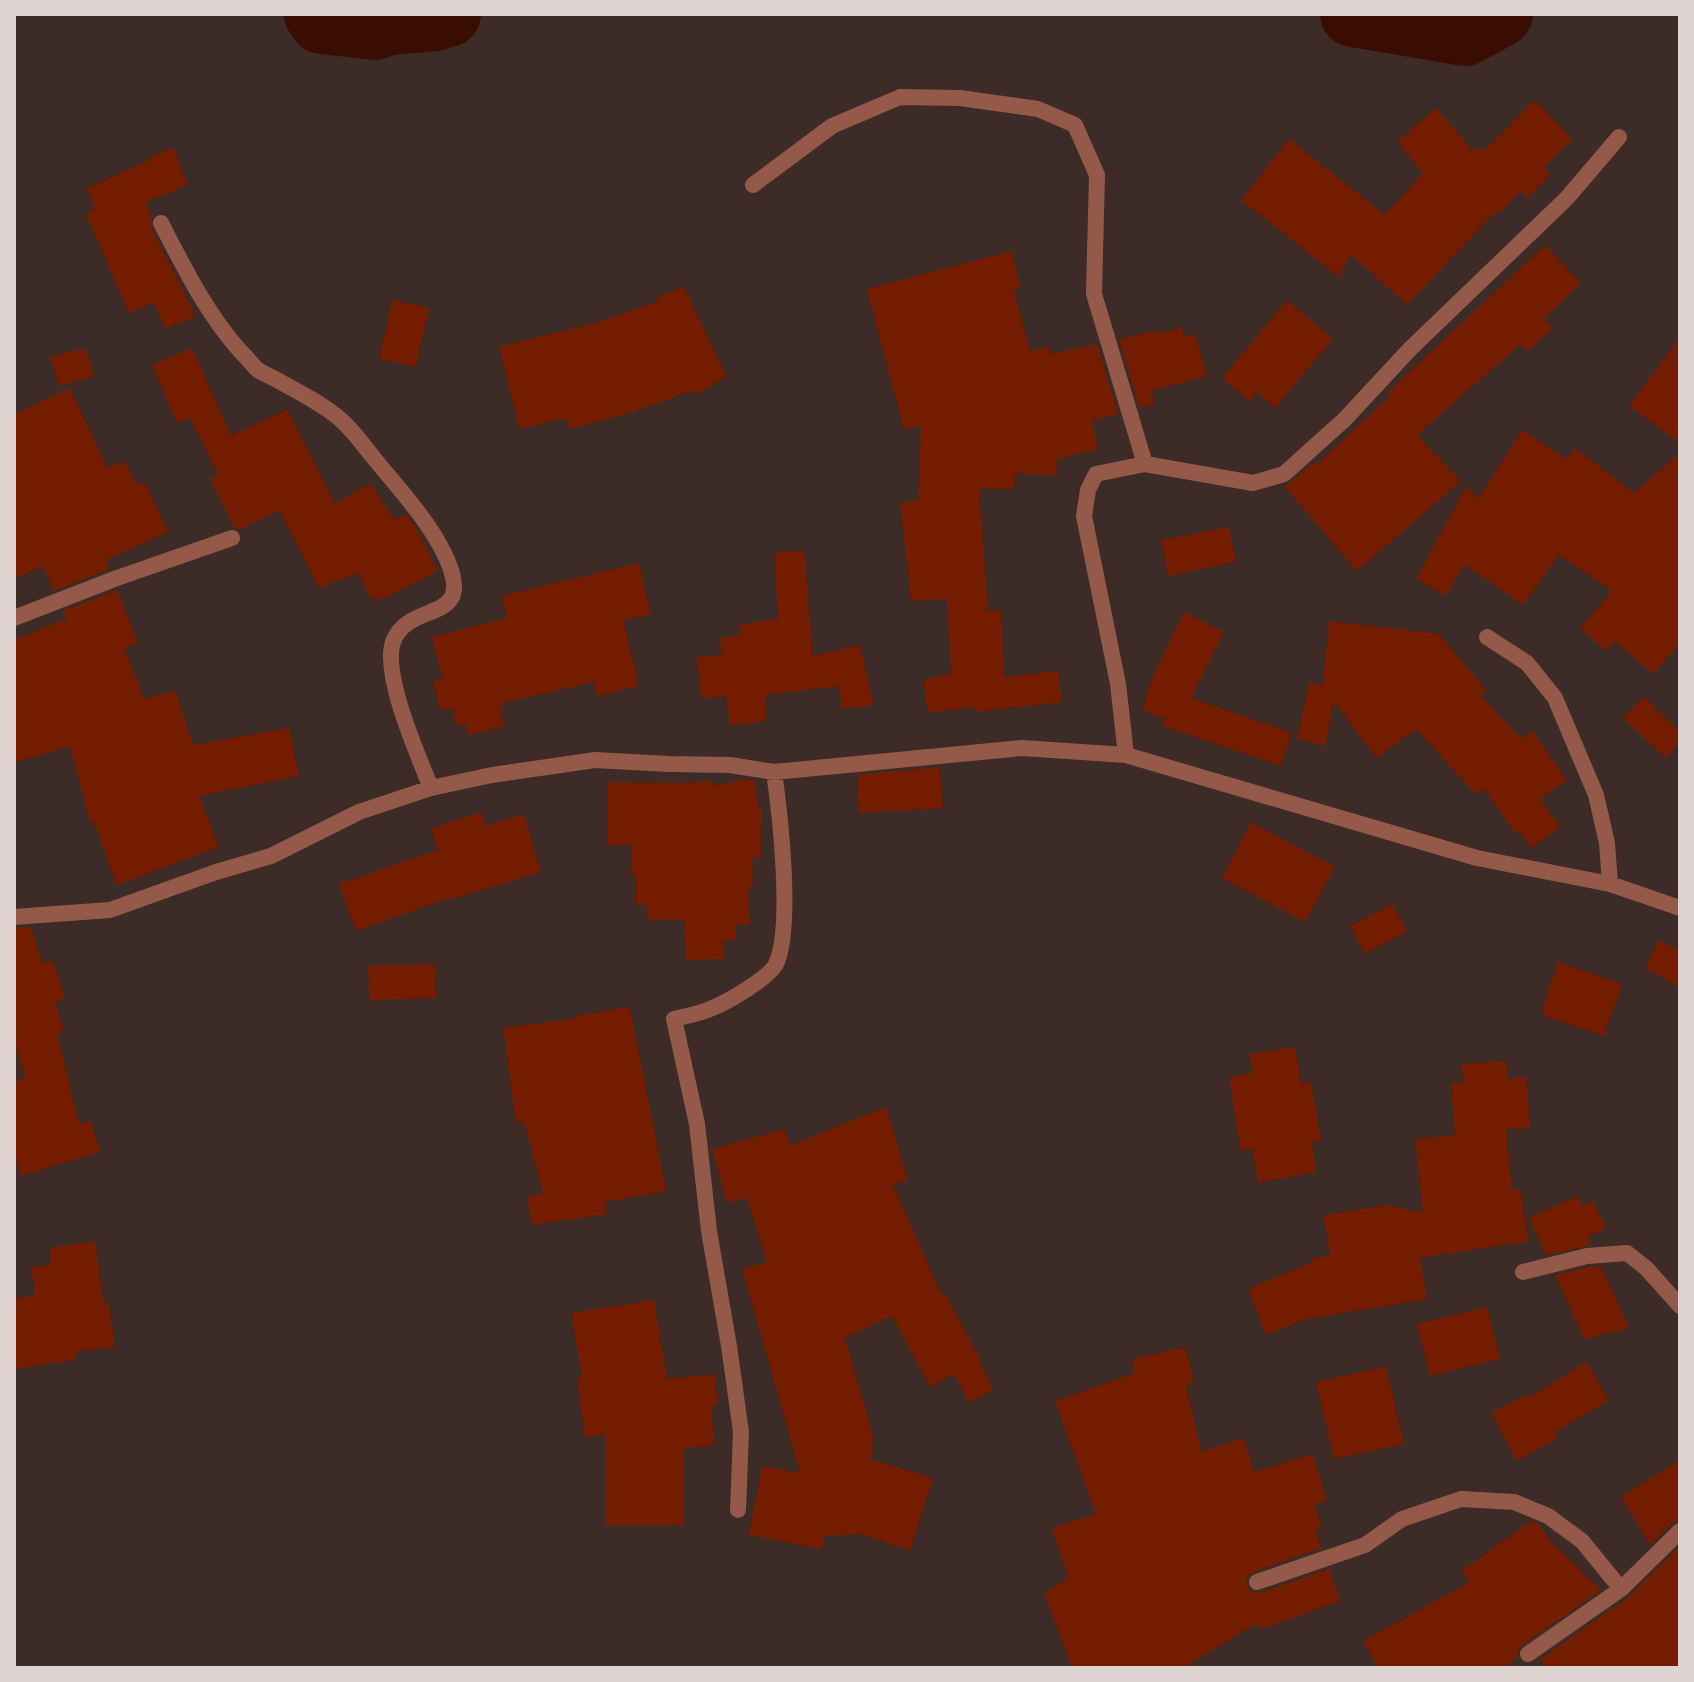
<svg xmlns="http://www.w3.org/2000/svg" width="1694" height="1682" viewBox="0 0 1694 1682" font-family="'Sofia Sans Condensed',sans-serif">
<rect width="100%" height="100%" fill="#3c2b26"/>
<g fill="none" stroke-linecap="round" stroke-linejoin="round">
<path stroke="#3a0d02" stroke-width="66" d="M 317,14 L 322,21 L 375,27 L 389,22 L 435,18 L 448,14
M 1353,14 L 1465,33 L 1500,14"/>
</g>
<path fill="#741d00" d="M 1534,100 L 1572,139 L 1544,168 L 1550,175 L 1528,198 L 1521,191 L 1499,213 L 1496,211 L 1407,305 L 1350,254 L 1339,277 L 1241,200 L 1289,139 L 1385,215 L 1423,173 L 1397,142 L 1436,108 L 1474,152 L 1479,147 L 1484,151 Z
M 173,148 L 188,185 L 145,202 L 152,217 L 151,228 L 196,316 L 165,329 L 154,302 L 129,313 L 86,214 L 95,208 L 87,188 L 148,161 L 147,158 Z
M 1545,245 L 1581,283 L 1544,318 L 1553,328 L 1528,351 L 1521,344 L 1417,435 L 1461,481 L 1357,571 L 1284,486 L 1291,482 L 1313,463 L 1315,466 L 1391,395 L 1388,392 Z
M 1011,251 L 1021,288 L 1014,290 L 1030,351 L 1048,347 L 1050,354 L 1097,344 L 1118,414 L 1092,421 L 1098,449 L 1057,459 L 1056,476 L 1015,473 L 1014,490 L 979,488 L 988,611 L 1001,610 L 1004,677 L 1058,671 L 1062,702 L 975,712 L 974,707 L 928,713 L 923,680 L 951,673 L 947,599 L 911,601 L 900,503 L 918,501 L 921,425 L 904,430 L 867,289 Z
M 684,287 L 726,376 L 696,396 L 694,390 L 627,414 L 569,429 L 566,418 L 519,429 L 499,347 L 599,322 L 658,301 L 657,297 Z
M 392,300 L 429,308 L 416,367 L 379,359 Z
M 1287,300 L 1333,339 L 1275,408 L 1257,392 L 1250,402 L 1222,378 Z
M 1182,327 L 1184,337 L 1195,334 L 1207,376 L 1151,391 L 1155,404 L 1140,408 L 1119,339 L 1155,331 L 1156,334 Z
M 1680,337 L 1680,443 L 1629,406 Z
M 192,348 L 231,436 L 287,409 L 335,504 L 370,483 L 394,520 L 406,514 L 415,526 L 438,571 L 382,599 L 371,599 L 358,573 L 319,588 L 279,510 L 239,530 L 234,527 L 210,479 L 218,474 L 190,418 L 177,423 L 152,365 Z
M 75,350 L 87,350 L 94,376 L 59,386 L 50,357 Z
M 70,388 L 107,468 L 125,461 L 136,485 L 145,482 L 168,532 L 106,560 L 109,569 L 54,591 L 43,566 L 14,579 L 14,414 Z
M 1522,430 L 1567,459 L 1575,448 L 1634,493 L 1680,453 L 1680,643 L 1653,674 L 1615,641 L 1606,651 L 1580,628 L 1612,591 L 1559,555 L 1523,605 L 1464,564 L 1446,596 L 1416,579 L 1466,486 L 1478,499 Z
M 1229,527 L 1236,562 L 1168,576 L 1161,540 Z
M 804,550 L 813,656 L 860,645 L 874,705 L 843,709 L 838,686 L 766,695 L 765,721 L 730,726 L 726,696 L 702,699 L 696,658 L 722,654 L 719,638 L 740,635 L 738,625 L 778,619 L 774,553 Z
M 639,563 L 651,614 L 623,620 L 639,686 L 597,696 L 594,682 L 502,703 L 504,711 L 500,711 L 504,726 L 469,735 L 466,724 L 457,726 L 452,708 L 440,710 L 433,681 L 442,678 L 432,637 L 507,618 L 501,596 Z
M 117,590 L 138,643 L 124,648 L 144,699 L 175,691 L 193,745 L 289,728 L 299,776 L 199,796 L 219,847 L 117,885 L 94,822 L 90,823 L 70,746 L 14,763 L 14,640 L 67,619 L 63,611 Z
M 1184,612 L 1224,632 L 1191,698 L 1292,733 L 1281,766 L 1162,726 L 1165,718 L 1142,711 L 1152,678 Z
M 1329,621 L 1439,634 L 1486,690 L 1480,695 L 1521,739 L 1532,731 L 1567,780 L 1540,799 L 1560,827 L 1531,848 L 1519,831 L 1516,834 L 1483,788 L 1475,794 L 1416,729 L 1376,758 L 1334,701 L 1325,746 L 1297,739 L 1309,682 L 1323,685 Z
M 1644,697 L 1680,732 L 1680,742 L 1665,758 L 1623,718 Z
M 940,767 L 943,808 L 859,813 L 857,775 Z
M 748,779 L 754,780 L 759,808 L 762,808 L 761,857 L 752,857 L 753,887 L 748,887 L 749,925 L 735,925 L 735,940 L 723,940 L 723,959 L 686,960 L 684,920 L 647,919 L 647,905 L 636,905 L 636,875 L 632,875 L 632,845 L 607,845 L 608,782 L 686,783 L 712,780 L 713,786 Z
M 482,812 L 486,826 L 524,814 L 541,872 L 453,899 L 452,897 L 356,931 L 339,884 L 438,850 L 431,828 Z
M 1251,822 L 1335,867 L 1305,922 L 1222,878 Z
M 1392,904 L 1407,931 L 1365,954 L 1350,926 Z
M 31,927 L 42,963 L 53,961 L 65,999 L 55,1002 L 64,1032 L 57,1034 L 79,1124 L 91,1121 L 100,1152 L 21,1176 L 14,1153 L 14,1081 L 26,1078 L 14,1043 L 14,928 Z
M 1659,940 L 1680,951 L 1680,987 L 1645,968 Z
M 1558,962 L 1622,984 L 1604,1036 L 1544,1016 L 1544,1004 Z
M 435,964 L 437,998 L 369,1000 L 368,966 Z
M 630,1007 L 666,1191 L 605,1202 L 607,1214 L 532,1225 L 527,1197 L 543,1194 L 524,1122 L 516,1123 L 503,1028 L 574,1019 L 573,1016 Z
M 1295,1047 L 1301,1084 L 1311,1082 L 1321,1141 L 1312,1143 L 1316,1172 L 1258,1183 L 1252,1149 L 1241,1151 L 1229,1077 L 1253,1073 L 1249,1054 Z
M 1506,1061 L 1508,1079 L 1526,1077 L 1530,1128 L 1506,1129 L 1512,1191 L 1520,1189 L 1529,1241 L 1420,1258 L 1427,1299 L 1307,1319 L 1266,1335 L 1248,1289 L 1311,1263 L 1311,1259 L 1330,1255 L 1323,1215 L 1389,1205 L 1423,1213 L 1415,1139 L 1455,1135 L 1451,1083 L 1463,1082 L 1462,1064 Z
M 886,1107 L 908,1180 L 893,1185 L 941,1294 L 944,1292 L 981,1360 L 979,1361 L 993,1390 L 969,1403 L 954,1374 L 930,1387 L 892,1316 L 845,1338 L 873,1435 L 872,1460 L 933,1478 L 910,1551 L 862,1534 L 824,1536 L 822,1549 L 749,1535 L 762,1466 L 800,1473 L 742,1269 L 767,1262 L 747,1198 L 727,1203 L 712,1149 L 785,1129 L 789,1146 Z
M 1577,1196 L 1582,1206 L 1593,1201 L 1606,1228 L 1588,1237 L 1591,1245 L 1546,1255 L 1529,1218 Z
M 95,1241 L 104,1304 L 109,1303 L 115,1347 L 75,1352 L 76,1360 L 14,1369 L 14,1298 L 35,1296 L 31,1267 L 51,1265 L 49,1248 Z
M 1601,1266 L 1629,1328 L 1584,1339 L 1555,1275 L 1589,1267 Z
M 654,1300 L 667,1379 L 715,1374 L 718,1405 L 711,1406 L 715,1445 L 684,1448 L 684,1525 L 605,1525 L 605,1434 L 585,1437 L 577,1378 L 582,1377 L 571,1313 Z
M 1487,1307 L 1500,1359 L 1430,1376 L 1417,1324 Z
M 1186,1347 L 1194,1383 L 1186,1384 L 1201,1452 L 1244,1438 L 1254,1472 L 1313,1454 L 1327,1501 L 1314,1504 L 1322,1528 L 1315,1530 L 1321,1548 L 1253,1572 L 1246,1579 L 1247,1586 L 1250,1591 L 1260,1593 L 1329,1569 L 1340,1601 L 1259,1630 L 1257,1623 L 1183,1668 L 1072,1668 L 1044,1593 L 1068,1578 L 1052,1528 L 1096,1514 L 1055,1401 L 1135,1373 L 1132,1359 Z
M 1586,1362 L 1609,1400 L 1555,1432 L 1558,1438 L 1517,1461 L 1491,1413 L 1524,1396 L 1531,1396 Z
M 1386,1366 L 1404,1444 L 1334,1459 L 1316,1382 Z
M 1680,1460 L 1680,1520 L 1672,1523 L 1650,1545 L 1621,1497 Z
M 1531,1521 L 1538,1524 L 1550,1541 L 1601,1590 L 1522,1645 L 1518,1650 L 1518,1657 L 1503,1668 L 1378,1668 L 1363,1641 L 1470,1582 L 1461,1571 Z
M 1680,1546 L 1680,1668 L 1546,1668 L 1540,1659 L 1628,1598 Z"/>
<g fill="none" stroke-linecap="round" stroke-linejoin="round">
<path stroke="#945948" stroke-width="16" d="M 753,185 L 832,126 L 900,97 L 960,98 L 1038,109 L 1075,125 L 1097,175 L 1094,294 L 1145,464
M 161,223 C 185,269 206,313 241,352 C 247,357 252,365 258,370 C 264,374 272,377 279,381 C 300,393 323,404 341,420 C 353,430 363,445 373,457 C 398,488 427,518 445,555 C 479,627 409,598 393,642 C 382,675 418,755 431,788
M 14,618 L 117,578 L 232,538
M 1487,637 L 1527,663 L 1555,698 L 1596,795 L 1607,843 L 1610,884
M 1126,755 L 1118,684 L 1084,516 L 1088,490 L 1096,474 L 1145,464 L 1253,483 L 1284,474 L 1345,419 L 1410,349 L 1567,198 L 1619,137
M 14,917 L 110,910 L 216,872 L 271,856 L 359,812 L 431,788 L 492,775 L 595,760 L 669,764 L 730,765 L 774,772 L 1022,748 L 1126,755 L 1477,858 L 1610,884 L 1680,908
M 1523,1272 L 1587,1256 L 1627,1253 L 1646,1268 L 1680,1306
M 738,1510 L 741,1432 L 729,1346 L 709,1231 L 697,1124 L 674,1019 C 686,1016 699,1014 710,1009 C 726,1003 769,978 776,964 C 793,928 780,813 774,772
M 1257,1582 L 1365,1545 L 1402,1519 L 1461,1499 L 1514,1502 L 1548,1516 L 1582,1541 L 1621,1589
M 1528,1654 L 1621,1589 L 1680,1531"/>
</g>
<rect width="1694" height="1682" fill="none" stroke="#ded3d0" stroke-width="32"/>
</svg>
